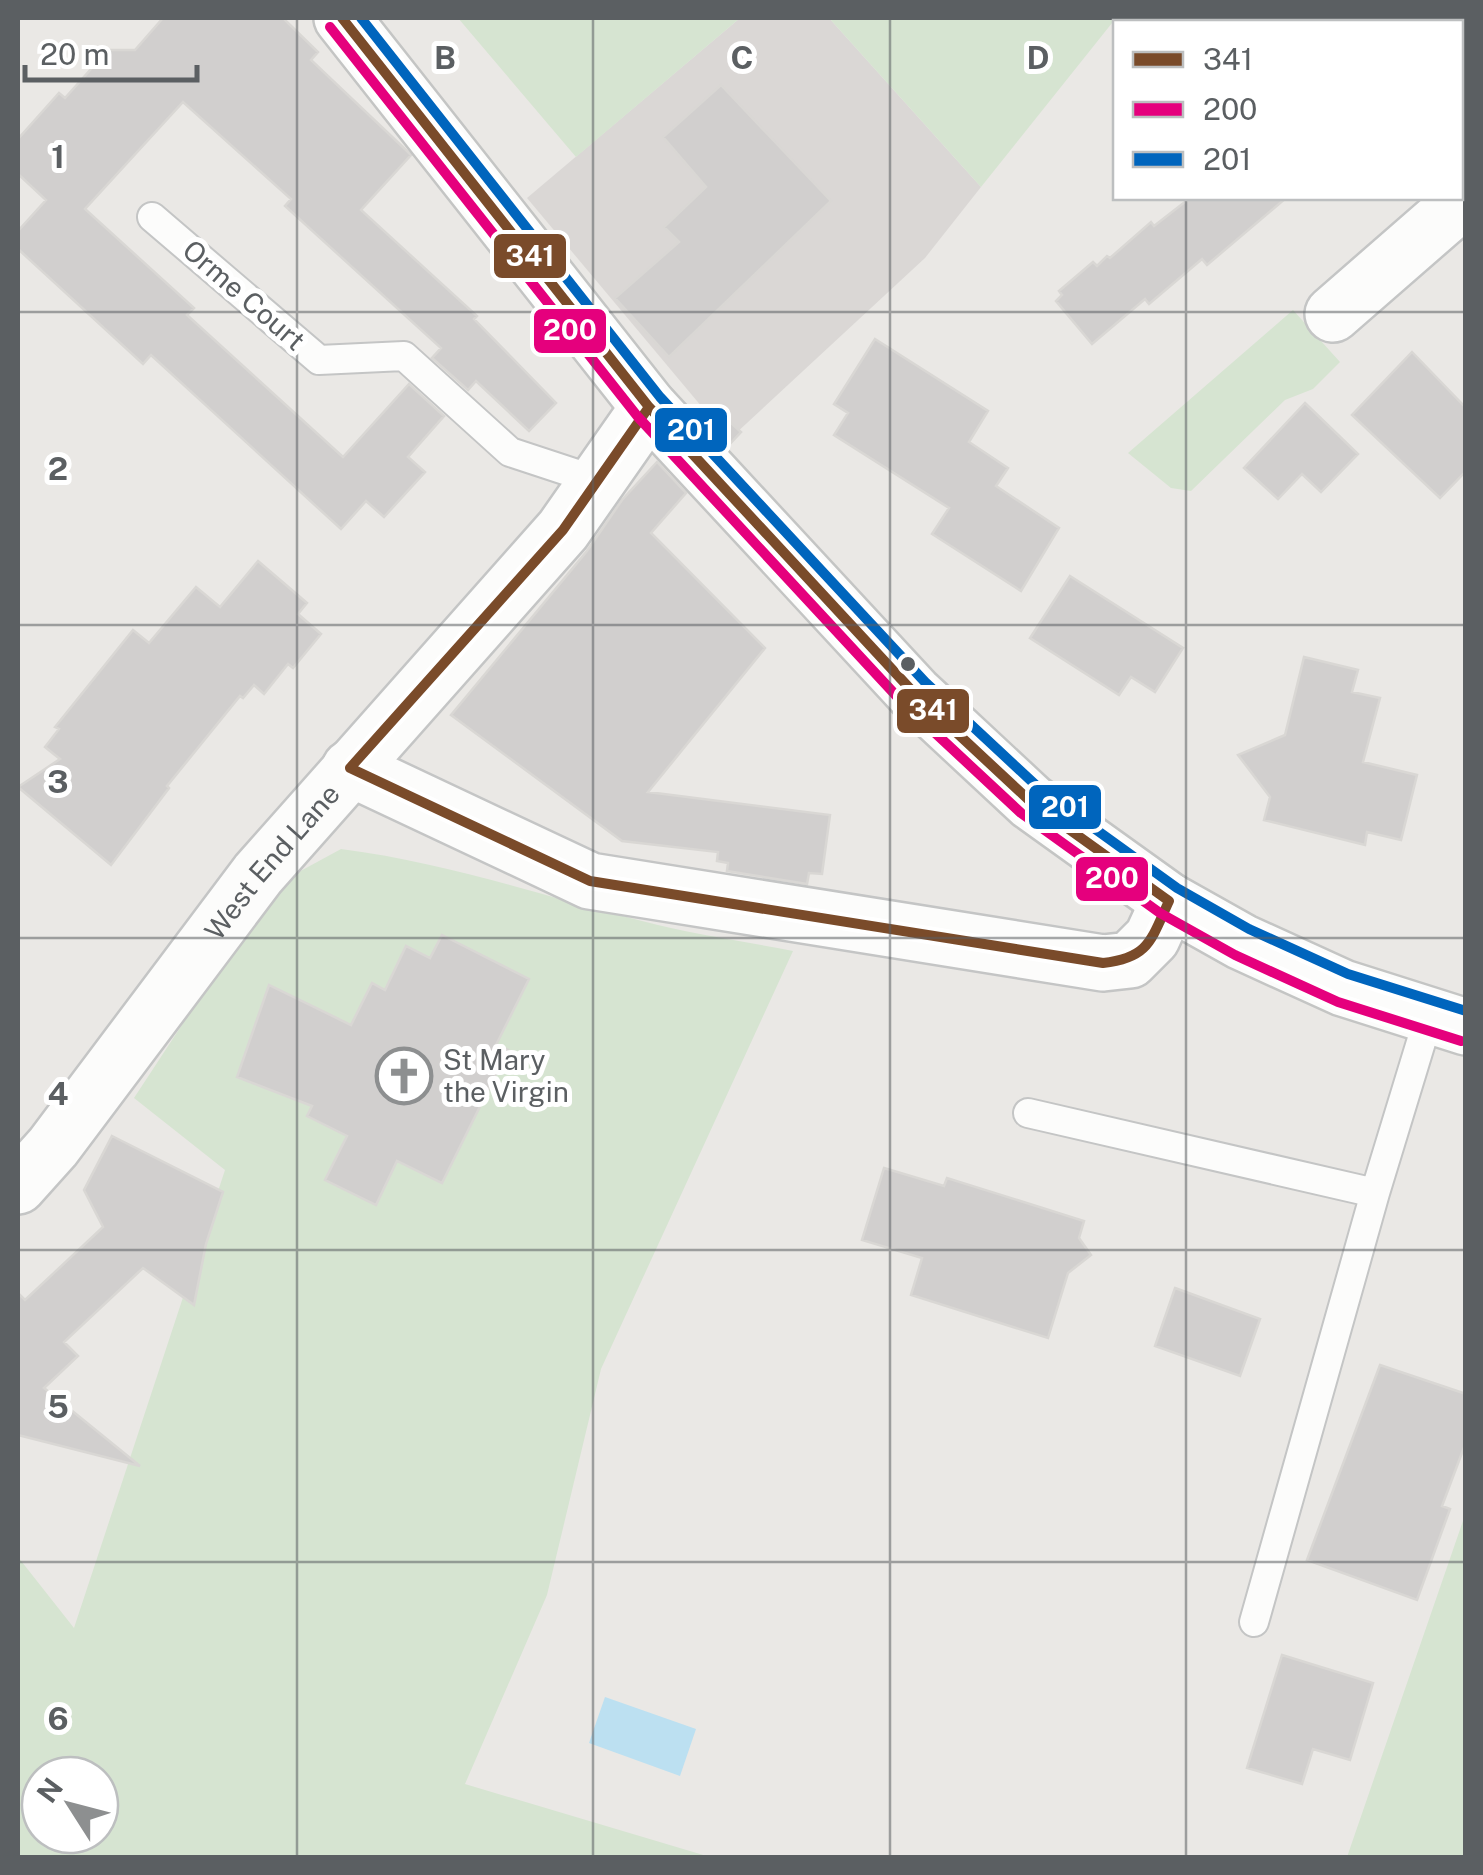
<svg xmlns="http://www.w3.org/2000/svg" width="1483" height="1875" viewBox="0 0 1483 1875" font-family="'Public Sans',sans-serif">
<rect width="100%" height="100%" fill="#eae8e5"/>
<path fill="#dad7d5" d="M 740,18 L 829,18 L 981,187 L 925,258 L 734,435 L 707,413 L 527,198 Z"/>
<path fill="#d6e4d1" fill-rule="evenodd" d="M 458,18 L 740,18 L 576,157 Z
M 829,18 L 1116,18 L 981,187 Z
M 1293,310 L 1340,362 L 1313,389 L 1285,400 L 1191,491 L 1171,488 L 1128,453 Z
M 341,849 C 449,863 538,895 642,921 C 691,934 743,941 793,951 L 601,1369 L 547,1595 L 465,1784 L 710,1857 L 18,1857 L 18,1557 L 74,1628 L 225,1170 L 134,1098 L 273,886 ZM 40,1775 L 100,1775 L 100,1835 L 40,1835 Z
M 1465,1515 L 1465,1857 L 1347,1857 Z"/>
<path fill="#bce0f1" d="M 605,1697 L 696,1729 L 680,1776 L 589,1743 Z"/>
<path fill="#d1cfce" stroke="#d9d7d4" stroke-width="2.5" d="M 163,18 L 283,18 L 318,52 L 311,60 L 407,151 L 411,155 L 361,210 L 477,316 L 474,319 L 556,403 L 529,431 L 476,381 L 468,390 L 432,358 L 441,348 L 285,206 L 291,199 L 183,102 L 85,209 L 194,308 L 187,315 L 343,457 L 409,384 L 444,416 L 408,457 L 425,472 L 384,517 L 366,501 L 341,529 L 151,355 L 143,364 L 18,249 L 18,231 L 46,200 L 18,174 L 18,139 L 59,93 L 65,98 L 108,50 L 135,50 Z
M 721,85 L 831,201 L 669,357 L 615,298 L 679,242 L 664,227 L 706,187 L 663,137 Z
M 1190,198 L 1286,198 L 1207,265 L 1202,259 L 1149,304 L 1145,299 L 1092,344 L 1056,301 L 1062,295 L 1059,291 L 1093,262 L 1097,266 L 1107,256 L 1110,258 L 1151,222 L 1154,226 Z
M 875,339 L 988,411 L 969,442 L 1008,468 L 996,486 L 1059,528 L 1021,591 L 932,534 L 949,508 L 834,435 L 848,413 L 834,404 Z
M 1412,352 L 1466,408 L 1466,471 L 1440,498 L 1352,415 Z
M 1305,403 L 1358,454 L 1321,492 L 1302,474 L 1278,499 L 1244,468 Z
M 710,404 L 741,432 L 728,446 L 700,416 Z
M 657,462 L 686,493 L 651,533 L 765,648 L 648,792 L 830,815 L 822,874 L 809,873 L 807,884 L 727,871 L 728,863 L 717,861 L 718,852 L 622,841 L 451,715 L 587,551 L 622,500 Z
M 258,561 L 307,603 L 298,614 L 321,634 L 293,668 L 288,664 L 264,694 L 254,685 L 243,698 L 240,696 L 167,786 L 169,788 L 111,865 L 18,787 L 60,759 L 45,747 L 59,729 L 55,727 L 133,630 L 149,643 L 196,587 L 220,607 Z
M 1070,576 L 1183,648 L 1155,692 L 1131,677 L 1119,695 L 1030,638 Z
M 1304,657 L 1358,670 L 1352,692 L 1380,698 L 1363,762 L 1417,775 L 1401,840 L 1367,832 L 1365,845 L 1264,820 L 1270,797 L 1238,755 L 1285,735 Z
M 442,935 L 529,979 L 496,1045 L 508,1050 L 442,1183 L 397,1161 L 376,1205 L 325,1180 L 347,1136 L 307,1116 L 312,1106 L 237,1077 L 269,985 L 351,1025 L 372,983 L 385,990 L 406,946 L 430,958 Z
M 112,1136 L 223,1192 L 206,1244 L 194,1305 L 143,1268 L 64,1342 L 78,1356 L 44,1388 L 140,1466 L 18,1435 L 18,1293 L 25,1300 L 103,1227 L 84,1190 Z
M 884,1168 L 944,1186 L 947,1178 L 1084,1221 L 1079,1238 L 1091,1255 L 1068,1273 L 1048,1338 L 911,1295 L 922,1258 L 862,1240 Z
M 1175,1288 L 1260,1319 L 1240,1376 L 1155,1346 Z
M 1380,1365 L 1466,1394 L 1466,1442 L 1442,1506 L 1450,1509 L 1417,1600 L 1307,1560 Z
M 1282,1655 L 1373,1683 L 1350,1760 L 1313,1749 L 1302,1784 L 1247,1768 Z"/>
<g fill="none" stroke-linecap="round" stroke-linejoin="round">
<g stroke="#c4c5c5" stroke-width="32">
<path id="service" d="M 152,217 L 319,360 L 404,356 L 510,452 L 598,481
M 1028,1113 L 1375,1193
M 1254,1622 L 1375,1193 L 1429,1016"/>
</g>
<g stroke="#c4c5c5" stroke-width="60">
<g id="minor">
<path d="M 1333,314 L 1466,198"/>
<path d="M 350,768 L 590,881 L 1103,963 L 1130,960 L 1152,938 L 1169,901"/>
<path id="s1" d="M 18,1186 L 53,1147 L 258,874 L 563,530 L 649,407"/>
</g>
</g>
<g stroke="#c4c5c4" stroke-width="60">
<path id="secondary" d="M 342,18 L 649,407 L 914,693 L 1031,802 L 1169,901 L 1242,942 L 1343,988 L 1466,1027"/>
</g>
<use href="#service" stroke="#fcfcfb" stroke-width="28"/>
<use href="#minor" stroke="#fcfcfb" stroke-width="55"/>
<use href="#secondary" stroke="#fcfcfb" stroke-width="55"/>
<g stroke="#fff" stroke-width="18">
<path id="bus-1" d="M 342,18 L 649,407 L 914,693 L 1031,802 L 1169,901
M 350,768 L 590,881 L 1103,963 C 1149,958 1151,940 1169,901
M 350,768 L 563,530 L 649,407"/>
</g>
<g stroke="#fff" stroke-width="18">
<path id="bus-2" d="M 330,27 L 638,417 L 903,703 L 1021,813 L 1160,913 L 1235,955 L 1338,1002 L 1461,1041"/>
</g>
<g stroke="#fff" stroke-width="18">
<path id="bus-3" d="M 361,18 L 660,397 L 925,682 L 1041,790 L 1177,888 L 1249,929 L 1348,974 L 1466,1011"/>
</g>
<use href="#bus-1" stroke="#7a4b2a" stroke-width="10"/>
<use href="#bus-2" stroke="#e5007d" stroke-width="10"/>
<use href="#bus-3" stroke="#0065bd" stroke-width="10"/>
</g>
<path fill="none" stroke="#5b5f62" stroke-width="2.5" stroke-opacity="0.55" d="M 297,18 L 297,1858M 593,18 L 593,1858M 890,18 L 890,1858M 1186,18 L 1186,22M 1186,198 L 1186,1858M 18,312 L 1466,312M 18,625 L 1466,625M 18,938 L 1466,938M 18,1250 L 1466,1250M 18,1562 L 1466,1562"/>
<defs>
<g id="church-ring" transform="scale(2.875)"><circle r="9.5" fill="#fff" stroke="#8d8f90" stroke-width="1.5"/><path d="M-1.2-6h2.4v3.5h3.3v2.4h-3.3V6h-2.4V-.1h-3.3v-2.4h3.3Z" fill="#8d8f90"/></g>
</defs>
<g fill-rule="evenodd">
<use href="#church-ring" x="404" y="1076"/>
</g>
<circle fill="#5b5f62" stroke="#fff" stroke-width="4" cx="908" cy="664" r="9"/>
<g text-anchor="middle" stroke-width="10" stroke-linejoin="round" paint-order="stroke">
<g font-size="28" fill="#5b5f62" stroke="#fff">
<text transform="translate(244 295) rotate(41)" y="10">Orme Court</text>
<text dy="10" stroke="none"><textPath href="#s1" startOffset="412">West End Lane</textPath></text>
</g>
<g font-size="28" fill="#5b5f62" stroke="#fff" text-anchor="start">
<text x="443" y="1070">St Mary<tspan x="443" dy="32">the Virgin</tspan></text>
</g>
</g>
<g font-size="32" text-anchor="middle" font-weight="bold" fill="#5b5f62" stroke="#fff" stroke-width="10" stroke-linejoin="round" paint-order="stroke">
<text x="445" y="69">B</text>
<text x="742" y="69">C</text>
<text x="1038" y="69">D</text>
<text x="58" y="168">1</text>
<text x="58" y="480">2</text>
<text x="58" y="793">3</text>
<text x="58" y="1105">4</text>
<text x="58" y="1418">5</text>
<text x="58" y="1730">6</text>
</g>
<g stroke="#fff" stroke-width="4">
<rect x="492" y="232" width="76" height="48" rx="10" fill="#7a4b2a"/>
<rect x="532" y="307" width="76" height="48" rx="10" fill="#e5007d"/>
<rect x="653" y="406" width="76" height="48" rx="10" fill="#0065bd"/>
<rect x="895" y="687" width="76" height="48" rx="10" fill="#7a4b2a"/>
<rect x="1027" y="783" width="76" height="48" rx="10" fill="#0065bd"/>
<rect x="1074" y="855" width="76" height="48" rx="10" fill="#e5007d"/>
</g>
<g font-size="28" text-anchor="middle" font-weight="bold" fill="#fff">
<text x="530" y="266">341</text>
<text x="570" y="340">200</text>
<text x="691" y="440">201</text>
<text x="933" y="720">341</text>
<text x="1065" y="817">201</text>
<text x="1112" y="888">200</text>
</g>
<rect width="1483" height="1875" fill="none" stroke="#5b5f62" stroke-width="40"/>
<rect x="1113" y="20" width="350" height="180" fill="#ffffff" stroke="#bdbfc0" stroke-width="2.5"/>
<rect x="1133" y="52" width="50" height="15" fill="#7a4b2a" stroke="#bdbfc0" stroke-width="2.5"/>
<text x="1203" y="70" font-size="30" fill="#5b5f62">341</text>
<rect x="1133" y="102" width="50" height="15" fill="#e5007d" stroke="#bdbfc0" stroke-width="2.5"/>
<text x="1203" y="120" font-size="30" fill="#5b5f62">200</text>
<rect x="1133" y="152" width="50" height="15" fill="#0065bd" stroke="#bdbfc0" stroke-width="2.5"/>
<text x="1203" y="170" font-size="30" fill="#5b5f62">201</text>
<g transform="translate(70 1805) rotate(306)"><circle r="48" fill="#ffffff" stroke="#bdbfc0" stroke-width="2.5"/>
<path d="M0-8L18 38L0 25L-18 38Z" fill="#8d8f90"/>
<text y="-15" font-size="28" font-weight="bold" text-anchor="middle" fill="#5b5f62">N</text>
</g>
<path d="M25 65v15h172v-15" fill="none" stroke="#5b5f62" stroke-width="5"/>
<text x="40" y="65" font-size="30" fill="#5b5f62" stroke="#ffffff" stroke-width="8" paint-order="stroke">20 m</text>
</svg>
